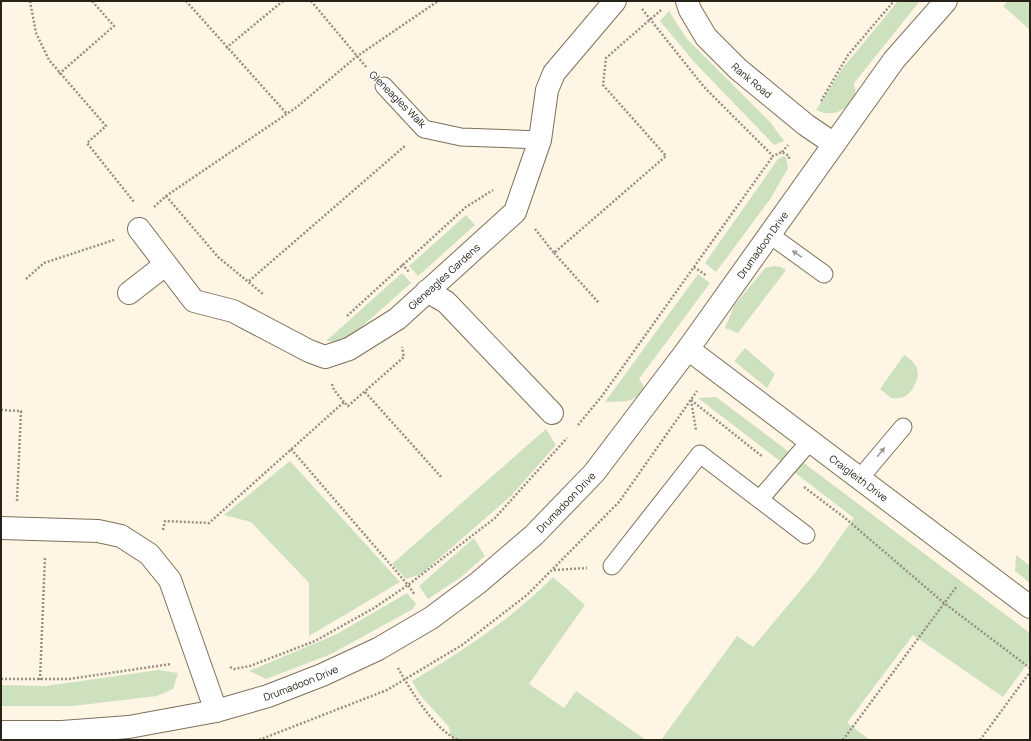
<svg xmlns="http://www.w3.org/2000/svg" width="1031" height="741" viewBox="0 0 1031 741" font-family="Manrope,sans-serif">
<rect width="100%" height="100%" fill="#fef5e5"/>
<path fill="#cde1bf" d="M 898,1 L 920,1 L 854,83 L 856,96 C 845,111 833,118 816,110 L 842,69 Z
M 1008,1 L 1030,1 L 1030,30 L 1003,6 Z
M 669,11 L 686,38 L 770,122 L 784,141 L 774,145 L 696,64 L 660,21 Z
M 784,156 L 786,157 L 788,168 L 771,198 L 716,272 L 705,263 L 778,159 Z
M 466,215 L 475,225 L 418,276 L 409,266 Z
M 774,266 L 781,267 L 786,270 L 738,333 L 725,328 L 734,306 L 765,268 Z
M 402,273 L 411,283 L 349,338 L 338,342 L 326,341 Z
M 698,274 L 710,283 L 639,379 L 644,386 C 635,405 623,401 605,402 Z
M 745,348 L 775,374 L 767,388 L 734,361 Z
M 904,355 C 917,363 922,372 914,386 C 912,390 908,395 904,397 C 900,399 895,398 891,398 L 880,389 Z
M 716,397 L 1030,633 L 1030,660 L 1003,697 L 913,635 L 847,723 L 870,740 L 661,740 L 737,636 L 753,647 L 815,573 L 854,518 L 698,398 Z
M 546,429 L 556,445 L 511,496 L 421,574 L 406,579 L 392,564 Z
M 290,461 L 400,582 L 309,636 L 309,583 L 251,522 L 224,515 Z
M 474,538 L 485,556 L 461,577 L 428,599 L 419,586 Z
M 1016,555 L 1030,566 L 1030,583 L 1015,571 Z
M 553,577 L 585,605 L 529,684 L 564,708 L 576,691 L 646,740 L 452,740 L 449,727 L 420,695 L 412,681 C 462,651 512,619 553,577 Z
M 407,593 L 416,604 L 413,609 L 331,654 L 266,679 L 249,671 L 337,634 Z
M 158,670 L 178,673 L 173,689 L 157,696 L 73,706 L 1,706 L 1,685 L 46,686 Z"/>
<g fill="none" stroke-linecap="round" stroke-linejoin="round">
<g stroke="#7e7059" stroke-width="19">
<path id="lane" d="M 384,86 L 424,129 L 461,137 L 540,140
M 770,235 L 824,274
M 860,478 L 903,427
M 760,499 L 810,441
M 612,566 L 700,454 L 806,535"/>
</g>
<g stroke="#7e7059" stroke-width="24">
<g id="street">
<path id="s1" d="M 687,1 L 690,10 L 706,37 L 738,69 L 806,125 L 834,144"/>
<path id="s2" d="M 139,229 L 194,301 L 233,311 L 309,351 L 325,357 L 349,349 L 397,319 L 515,212 L 540,140 L 547,90 L 554,73 L 615,1"/>
<path d="M 427,291 L 446,302 L 552,413"/>
<path d="M 129,293 L 165,265"/>
<path id="s3" d="M 688,349 L 1030,607"/>
<path d="M 1,528 L 98,531 L 121,536 L 149,554 L 170,580 L 216,711"/>
<path id="s4" d="M 1,732 L 62,732 L 129,727 L 216,711 L 268,696 L 322,675 L 378,649 L 431,618 L 478,583 L 534,535 L 594,473 L 688,349 L 894,60 L 946,1"/>
</g>
</g>
<path stroke="#978f82" stroke-width="2.5" stroke-dasharray="2 2" stroke-linecap="butt" d="M 30,1 L 36,33 L 49,60 L 106,126 L 87,143 L 134,202
M 186,1 L 287,114
M 311,1 L 367,68
M 642,9 L 704,87 L 773,156 L 782,152 L 789,156 L 789,159
M 226,48 L 283,1
M 59,74 L 114,26 L 92,1
M 821,101 L 848,55 L 894,1
M 782,152 L 788,145
M 166,196 L 218,257 L 263,294
M 154,207 L 166,196 L 297,107 L 356,57 L 438,1
M 535,229 L 554,253 L 666,156 L 603,85 L 606,58 L 661,10
M 554,253 L 599,303
M 402,264 L 409,272
M 694,267 L 707,276
M 26,279 L 44,263 L 114,240
M 249,281 L 406,145
M 347,316 L 466,207 L 493,190
M 332,384 L 334,390 L 344,402
M 365,392 L 442,478
M 691,400 L 763,457
M 691,400 L 696,430
M 1,410 L 21,411 L 17,501
M 578,425 L 602,396 L 773,156
M 291,449 L 408,585 L 415,595
M 804,487 L 845,518 L 944,603 L 1030,668
M 163,530 L 165,521 L 209,523 L 344,402 L 348,406 L 404,357 L 402,347
M 554,570 L 587,568
M 230,667 L 234,669 L 250,666 L 315,641 L 374,608 L 408,585 L 495,518 L 567,438
M 398,668 C 411,691 434,729 458,740
M 1,679 L 69,679 L 171,664
M 40,680 L 45,556
M 259,740 L 387,690 L 462,645 L 527,595 L 619,502 L 697,391
M 843,740 L 957,586
M 980,740 L 1030,672"/>
<use href="#lane" stroke="#fff" stroke-width="17"/>
<use href="#street" stroke="#fff" stroke-width="22"/>
</g>
<defs><path id="oneway-solid" d="M-6-.8H1V-3.2L6.5 0L1 3.2V.8H-6Z"/></defs>
<g fill="#9e9b97">
<use href="#oneway-solid" transform="translate(797 254) rotate(-146)"/>
<use href="#oneway-solid" transform="translate(881 452) rotate(-51)"/>
</g>
<g text-anchor="middle" stroke-width="3" stroke-linejoin="round" paint-order="stroke">
<g font-size="10" fill="#272117" stroke="#fff">
<text dy="4" stroke="none"><textPath href="#s1" startOffset="104">Rank Road</textPath></text>
<text transform="translate(398 99) rotate(45)" y="4">Gleneagles Walk</text>
<text dy="4" stroke="none"><textPath href="#s4" startOffset="954">Drumadoon Drive</textPath></text>
<text dy="4" stroke="none"><textPath href="#s2" startOffset="379">Gleneagles Gardens</textPath></text>
<text dy="4" stroke="none"><textPath href="#s3" startOffset="214">Craigleith Drive</textPath></text>
<text dy="4" stroke="none"><textPath href="#s4" startOffset="630">Drumadoon Drive</textPath></text>
<text dy="4" stroke="none"><textPath href="#s4" startOffset="306">Drumadoon Drive</textPath></text>
</g>
</g>
<rect width="1031" height="741" fill="none" stroke="#272117" stroke-width="4"/>
</svg>
